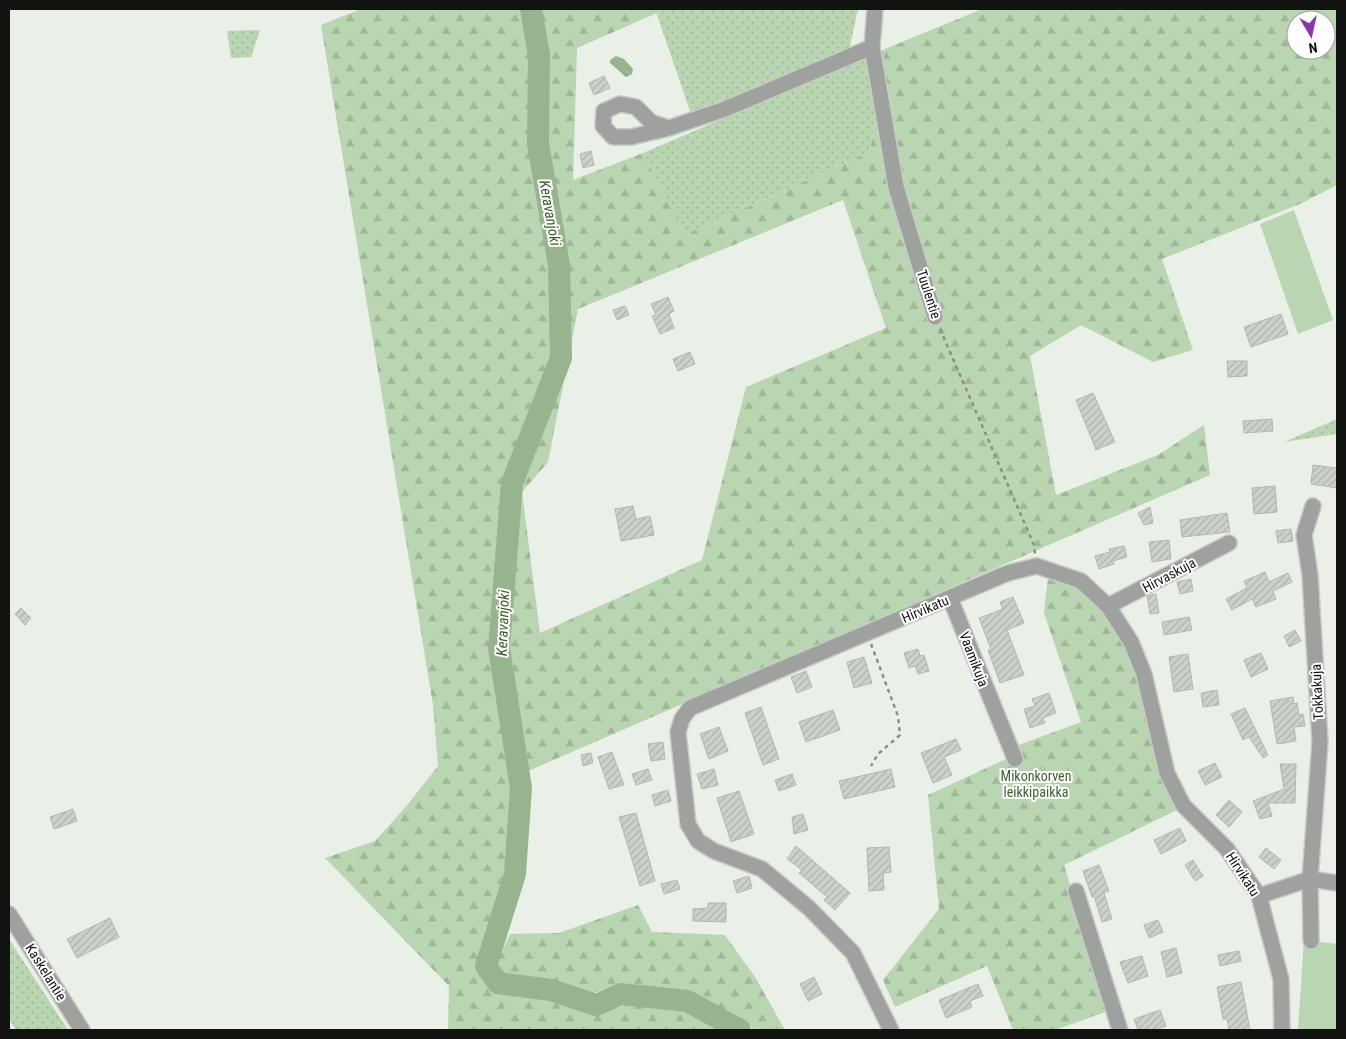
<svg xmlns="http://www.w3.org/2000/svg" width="1346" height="1039" viewBox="0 0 1346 1039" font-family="'Roboto Condensed',sans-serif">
<defs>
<pattern id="grass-dots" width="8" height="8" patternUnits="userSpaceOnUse" patternTransform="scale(1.25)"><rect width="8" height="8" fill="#bad5b1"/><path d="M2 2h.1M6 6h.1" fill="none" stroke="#9fb697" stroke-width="1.8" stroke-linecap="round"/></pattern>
<pattern id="forest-firs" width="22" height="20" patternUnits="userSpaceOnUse" patternTransform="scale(1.25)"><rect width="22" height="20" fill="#bad5b1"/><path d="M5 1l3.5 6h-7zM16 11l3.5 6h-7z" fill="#9fb697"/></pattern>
<pattern id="park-tufts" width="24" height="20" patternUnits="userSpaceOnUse" patternTransform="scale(1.25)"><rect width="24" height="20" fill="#bad5b1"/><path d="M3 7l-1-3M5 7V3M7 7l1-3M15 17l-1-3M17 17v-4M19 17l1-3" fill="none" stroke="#9fb697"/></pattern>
<pattern id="water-ripples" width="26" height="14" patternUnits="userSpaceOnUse" patternTransform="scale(1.25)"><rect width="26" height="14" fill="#98b48f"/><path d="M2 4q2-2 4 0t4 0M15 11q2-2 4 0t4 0" fill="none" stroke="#829a7a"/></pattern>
<pattern id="building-hatch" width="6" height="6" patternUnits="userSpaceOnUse" patternTransform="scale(1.25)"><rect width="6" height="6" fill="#ccd1ca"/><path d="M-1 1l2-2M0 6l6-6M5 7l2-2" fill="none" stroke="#aeb3ac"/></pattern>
</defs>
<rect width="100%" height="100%" fill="#eaefe8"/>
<path fill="url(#grass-dots)" d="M 655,9 L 858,9 L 849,51 L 692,117 Z
M 260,30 L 251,57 L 231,58 L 227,31 Z
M 885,49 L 870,152 L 685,235 L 643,153 Z
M 1337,419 L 1337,434 L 1284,442 Z
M 9,939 L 68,1030 L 16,1030 L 9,1019 Z"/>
<path fill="url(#forest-firs)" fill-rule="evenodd" d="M 361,9 L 655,9 L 657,13 L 577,48 L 573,180 L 643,153 L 685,235 L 870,152 L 885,49 L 982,9 L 1337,9 L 1337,185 L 1300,204 L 1162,259 L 1193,350 L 1153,362 L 1081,325 L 1030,356 L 1056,495 L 1158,455 L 1204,425 L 1210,475 L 512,778 L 506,871 L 478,967 L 496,991 L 525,997 L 559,1001 L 598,1014 L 628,1004 L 685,1011 L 721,1030 L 448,1030 L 449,986 L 325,858 L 375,841 L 404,809 L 438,766 L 433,705 L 321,25 ZM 1296,20 L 1326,20 L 1326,50 L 1296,50 ZM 843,200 L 886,328 L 746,387 L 702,560 L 540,633 L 522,492 L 548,462 L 578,309 Z
M 1048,576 L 1077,586 L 1105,611 L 1126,647 L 1143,695 L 1161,775 L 1177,810 L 1064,865 L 1108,1011 L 1055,1030 L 1013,1030 L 987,966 L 895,1007 L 883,980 L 939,909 L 928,795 L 1008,758 L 1016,746 L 1081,722 L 1044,613 Z
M 638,905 L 652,932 L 725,935 L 755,977 L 785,1030 L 754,1030 L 749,1024 L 688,991 L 622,983 L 593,993 L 553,982 L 506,975 L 496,965 L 510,934 L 559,933 Z"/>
<path fill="url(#park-tufts)" d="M 1018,757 L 1029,764 L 1067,765 L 1074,784 L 1046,801 L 1026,807 L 1011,779 L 1010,761 Z"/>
<path fill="#bad5b1" d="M 1294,210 L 1333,320 L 1298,334 L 1260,224 Z
M 1304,940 L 1337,944 L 1337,1030 L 1298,1030 Z"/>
<path fill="url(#water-ripples)" d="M 616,56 L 624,59 L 633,69 L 632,74 L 626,77 L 610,63 L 610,60 Z"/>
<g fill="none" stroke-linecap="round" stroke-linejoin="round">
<path stroke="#98b48f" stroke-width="22" d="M 531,9 L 539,55 L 538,144 L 559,265 L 561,358 L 512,483 L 499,648 L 521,788 L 515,874 L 486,966 L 498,983 L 551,990 L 596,1005 L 621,994 L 687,1001 L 740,1030"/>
</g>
<path fill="url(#building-hatch)" stroke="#b3b8b1" d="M 604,76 L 610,88 L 594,95 L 589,83 Z
M 591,151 L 594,165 L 583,168 L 580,154 Z
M 668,297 L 674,311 L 669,314 L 674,328 L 660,334 L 652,316 L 656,315 L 651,304 Z
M 625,306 L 629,315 L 617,320 L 613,310 Z
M 1281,314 L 1288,334 L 1251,347 L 1244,327 Z
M 690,352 L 695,364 L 678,371 L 673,359 Z
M 1227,361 L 1247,361 L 1247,376 L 1228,377 Z
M 1093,393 L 1115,442 L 1096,450 L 1076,400 Z
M 1272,419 L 1273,431 L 1244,433 L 1243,421 Z
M 1313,465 L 1337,468 L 1337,488 L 1311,484 Z
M 1275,486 L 1277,512 L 1254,514 L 1252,488 Z
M 633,506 L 636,519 L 650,516 L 654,535 L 621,541 L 615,509 Z
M 1150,507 L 1153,523 L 1144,525 L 1138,513 Z
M 1227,513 L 1230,532 L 1182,537 L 1180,520 Z
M 1291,529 L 1293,541 L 1278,543 L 1276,531 Z
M 1169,540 L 1171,559 L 1152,562 L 1149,542 Z
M 1124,546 L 1127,557 L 1113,561 L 1114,564 L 1099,569 L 1095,556 L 1110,552 L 1109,549 Z
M 1265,572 L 1269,582 L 1288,573 L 1292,582 L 1273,591 L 1276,599 L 1256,607 L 1252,599 L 1232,610 L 1226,599 L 1247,588 L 1244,581 Z
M 1191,579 L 1193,591 L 1180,594 L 1177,582 Z
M 1156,594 L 1159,613 L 1150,614 L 1147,596 Z
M 1013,597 L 1024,623 L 1007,630 L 1024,675 L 1000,683 L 988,650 L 991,649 L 979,618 L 1003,609 L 1000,602 Z
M 21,608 L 31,618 L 25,625 L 15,614 Z
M 1189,617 L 1192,630 L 1164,635 L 1162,622 Z
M 1295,630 L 1301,641 L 1289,647 L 1284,636 Z
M 918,649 L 920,656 L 924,655 L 929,671 L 918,674 L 915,666 L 909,668 L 904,653 Z
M 1261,653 L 1268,669 L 1251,677 L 1244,660 Z
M 1188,654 L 1193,689 L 1174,692 L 1169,657 Z
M 864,657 L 872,683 L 854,688 L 847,662 Z
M 806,671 L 812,687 L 797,693 L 791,677 Z
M 1217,690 L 1219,705 L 1203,707 L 1201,693 Z
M 1049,693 L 1056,713 L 1043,718 L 1045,723 L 1030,728 L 1024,709 L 1035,706 L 1032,699 Z
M 1293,697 L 1294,704 L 1297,703 L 1299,715 L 1303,714 L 1305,726 L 1294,727 L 1296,741 L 1277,744 L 1270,701 Z
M 761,707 L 779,759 L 763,765 L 745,713 Z
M 1245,708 L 1268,755 L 1263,758 L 1249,737 L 1243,740 L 1231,714 Z
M 833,710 L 840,730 L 806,742 L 799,722 Z
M 719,727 L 728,751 L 709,759 L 700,734 Z
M 956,739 L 961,750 L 944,757 L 952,775 L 933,783 L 921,753 Z
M 663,742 L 665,759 L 651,761 L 648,744 Z
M 612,752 L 624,785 L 609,789 L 598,757 Z
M 591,753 L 593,763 L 583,766 L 581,755 Z
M 1215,763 L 1222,777 L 1205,785 L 1198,771 Z
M 1280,764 L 1296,764 L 1295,803 L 1268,803 L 1272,816 L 1260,819 L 1253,801 L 1284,789 Z
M 648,769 L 652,780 L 636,785 L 632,774 Z
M 714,769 L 718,785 L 702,789 L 697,774 Z
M 891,769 L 895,787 L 844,799 L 839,781 Z
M 792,774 L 796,785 L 779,791 L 775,780 Z
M 668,790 L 671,801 L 655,806 L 652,795 Z
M 739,791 L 754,834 L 731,842 L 717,798 Z
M 1229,800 L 1242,812 L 1229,827 L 1216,815 Z
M 73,809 L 77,821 L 54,829 L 50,817 Z
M 636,813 L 655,881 L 640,886 L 619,817 Z
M 803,814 L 808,830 L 794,834 L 792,817 Z
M 1180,828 L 1186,841 L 1161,854 L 1154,840 Z
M 796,846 L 850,893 L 835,910 L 824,900 L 827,897 L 799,873 L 802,870 L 787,859 Z
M 889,847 L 891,872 L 883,873 L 884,890 L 869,891 L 867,848 Z
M 1266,848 L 1281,860 L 1274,869 L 1259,857 Z
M 1193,860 L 1203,876 L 1195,881 L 1185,865 Z
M 1099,865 L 1109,891 L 1104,893 L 1112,919 L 1102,922 L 1094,896 L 1092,897 L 1083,871 Z
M 749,876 L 752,888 L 737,893 L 733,881 Z
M 677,880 L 680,889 L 664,894 L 661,884 Z
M 708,903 L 726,903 L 726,922 L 693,921 L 693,909 L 708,908 Z
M 110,918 L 119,937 L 77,958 L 67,939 Z
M 1158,920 L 1163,932 L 1149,938 L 1144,925 Z
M 1176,948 L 1182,973 L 1167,977 L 1161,952 Z
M 1239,951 L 1241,961 L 1220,966 L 1218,955 Z
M 1142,956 L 1148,976 L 1128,983 L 1120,962 Z
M 814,977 L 822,994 L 808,1001 L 800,984 Z
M 1241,982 L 1250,1030 L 1229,1030 L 1227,1019 L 1223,1019 L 1217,987 Z
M 978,984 L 983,996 L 970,1001 L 972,1007 L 946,1018 L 939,1000 Z
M 1160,1010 L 1166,1026 L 1155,1030 L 1138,1030 L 1134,1019 Z"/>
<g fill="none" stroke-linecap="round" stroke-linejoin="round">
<g stroke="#c7ccc6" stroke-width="18">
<path id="minor" d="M 875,9 L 872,47 L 896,187 L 935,317
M 669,128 L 631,137 L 613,137 L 603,126 L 604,111 L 620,104 L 636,107 L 651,122 L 669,128 L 725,109 L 872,47
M 950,598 L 1015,759
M 1108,606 L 1229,543
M 1076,891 L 1120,1030
M 1259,896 L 1310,879 L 1337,883
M 9,914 L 82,1030
M 1311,941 L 1310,879 L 1320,742 L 1310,575 L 1304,535 L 1313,506
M 891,1030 L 853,953 L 809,908 L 762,869 L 714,851 L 698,841 L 688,824 L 678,732 L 682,719 L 690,708 L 1008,573 L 1037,566 L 1081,581 L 1108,606 L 1131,642 L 1144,674 L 1167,773 L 1183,805 L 1227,849 L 1259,896 L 1281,979 L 1282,1030"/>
</g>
<path stroke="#8b8f8a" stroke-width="2.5" stroke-dasharray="4 4" stroke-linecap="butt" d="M 940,329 L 1034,545 L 1035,554
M 871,644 L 898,716 L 900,735 L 878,754 L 871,766"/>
<use href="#minor" stroke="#9fa19e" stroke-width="15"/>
</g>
<g text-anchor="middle" stroke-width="4" stroke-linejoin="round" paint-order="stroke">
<g font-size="14" fill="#111311" stroke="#fff">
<text transform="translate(929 294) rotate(72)" y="5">Tuulentie</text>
<text transform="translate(1169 575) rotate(-28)" y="5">Hirvaskuja</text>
<text transform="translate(925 609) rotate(-23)" y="5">Hirvikatu</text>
<text transform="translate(974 659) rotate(69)" y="5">Vaamikuja</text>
<text transform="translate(1317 692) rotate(-93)" y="5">Tokkakuja</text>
<text transform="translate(1243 874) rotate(57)" y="5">Hirvikatu</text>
<text transform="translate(46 972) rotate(58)" y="5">Kaskelantie</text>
</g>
<g font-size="14" fill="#3c622e" stroke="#fff">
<text x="1036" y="781">Mikonkorven<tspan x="1036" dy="16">leikkipaikka</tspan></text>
</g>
<g font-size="15" font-style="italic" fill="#365c27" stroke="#fff">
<text transform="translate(550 213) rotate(80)" y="5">Keravanjoki</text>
<text transform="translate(503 623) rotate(-88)" y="5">Keravanjoki</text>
</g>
</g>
<rect width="1346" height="1039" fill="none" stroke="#111311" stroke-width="20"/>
<g transform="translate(1311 35) rotate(171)"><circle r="24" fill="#ffffff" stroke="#a0a1a0"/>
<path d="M0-4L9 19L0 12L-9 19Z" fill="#8c37a5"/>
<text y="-8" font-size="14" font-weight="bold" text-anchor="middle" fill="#111311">N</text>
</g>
</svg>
